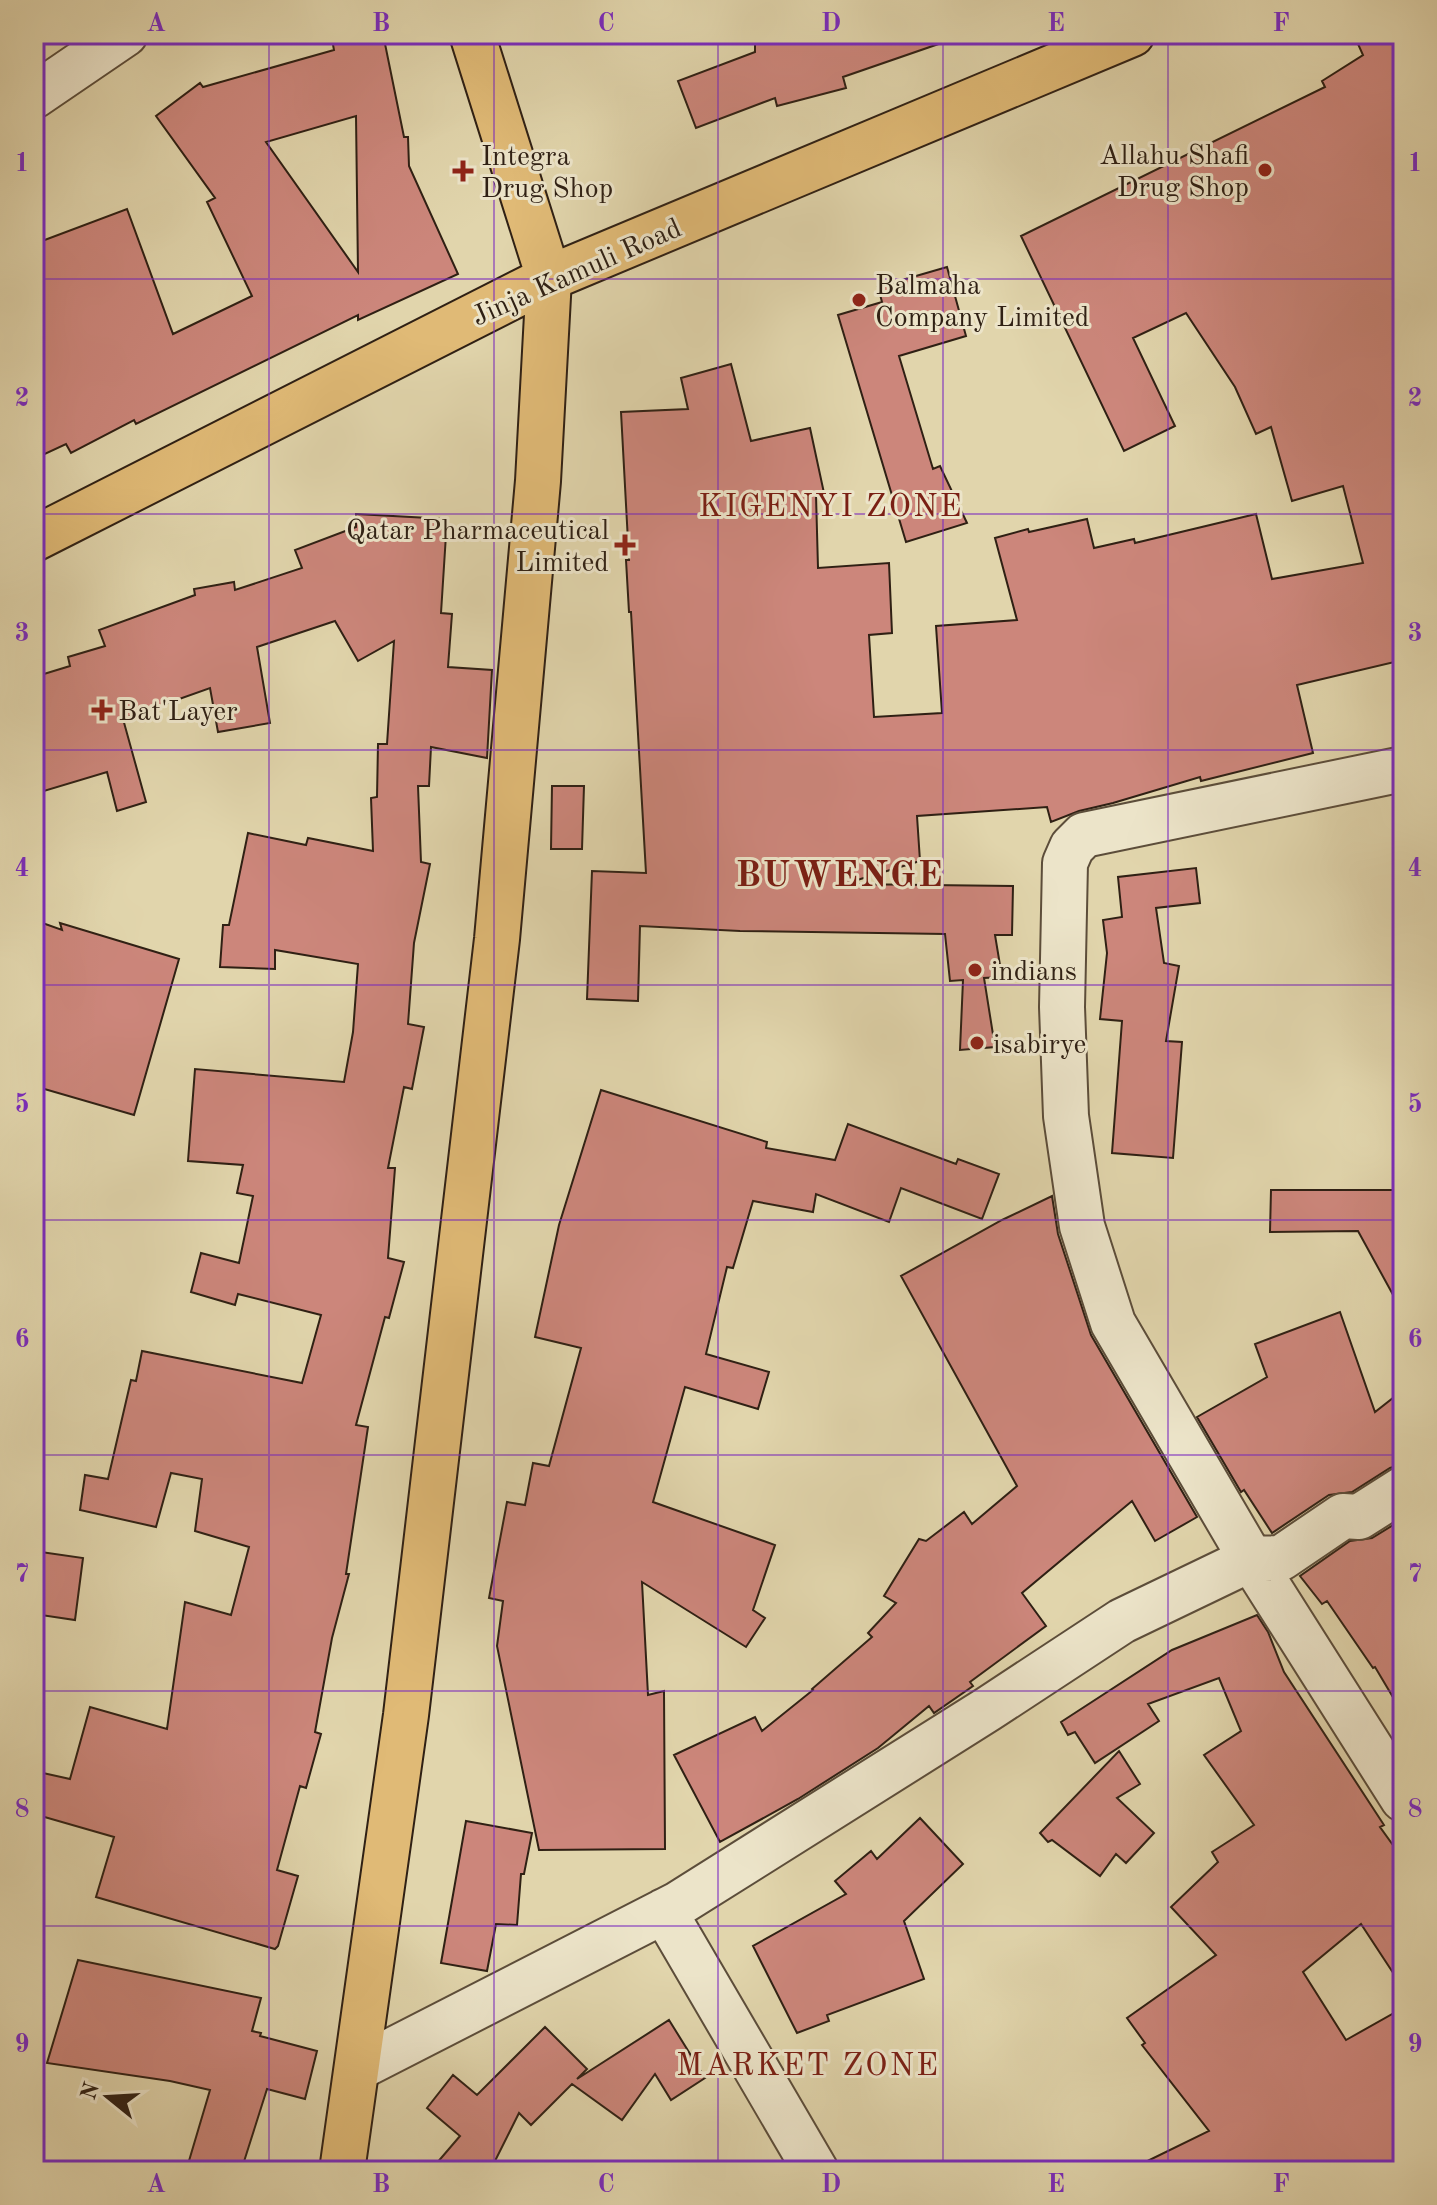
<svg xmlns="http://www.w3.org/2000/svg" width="1437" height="2205" viewBox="0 0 1437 2205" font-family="'Old Standard TT',serif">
<rect width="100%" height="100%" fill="#e1d5ac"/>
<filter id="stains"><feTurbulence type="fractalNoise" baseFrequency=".0025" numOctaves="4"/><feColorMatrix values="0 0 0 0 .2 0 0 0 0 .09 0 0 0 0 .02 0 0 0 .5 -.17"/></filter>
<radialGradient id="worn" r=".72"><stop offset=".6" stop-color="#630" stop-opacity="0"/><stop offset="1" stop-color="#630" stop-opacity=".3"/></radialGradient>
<path fill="#cc867b" stroke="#2f2014" stroke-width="2" fill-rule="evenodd" d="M 331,34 L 383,34 L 404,137 L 408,137 L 409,166 L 458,274 L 358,320 L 358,315 L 136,424 L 134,420 L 71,453 L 66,444 L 34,459 L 34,244 L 127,209 L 173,334 L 252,296 L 207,202 L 215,198 L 156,116 L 200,83 L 203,87 L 334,50 ZM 356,116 L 358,272 L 266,142 Z
M 755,34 L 952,34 L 953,39 L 843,77 L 846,88 L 777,106 L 775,98 L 696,128 L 678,81 L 755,52 Z
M 1380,34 L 1403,34 L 1403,660 L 1297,685 L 1313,753 L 1201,781 L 1200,777 L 1113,803 L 1079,811 L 1051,822 L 1047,807 L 917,816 L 920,861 L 844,884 L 1013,886 L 1012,935 L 995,935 L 1002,977 L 984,978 L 995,1047 L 960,1050 L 963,980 L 950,981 L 945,934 L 740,931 L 640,926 L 638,1001 L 587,999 L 592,871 L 646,873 L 631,612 L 629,612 L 626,560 L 629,560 L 621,412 L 688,409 L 681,378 L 731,364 L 751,441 L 810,428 L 824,493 L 816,495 L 818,568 L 889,563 L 892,633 L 869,635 L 874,717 L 942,713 L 936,626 L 1017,620 L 995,538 L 1028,529 L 1029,532 L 1087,519 L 1094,548 L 1134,539 L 1135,543 L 1256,514 L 1272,579 L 1363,563 L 1343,486 L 1292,501 L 1271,427 L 1256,434 L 1235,387 L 1186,313 L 1133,338 L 1175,426 L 1124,451 L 1021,236 L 1325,87 L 1322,81 L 1363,55 L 1358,44 Z
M 947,267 L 966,336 L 899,356 L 933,469 L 940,466 L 967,523 L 906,542 L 838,315 L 882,302 L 878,287 Z
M 356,514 L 447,519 L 441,613 L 452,614 L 448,667 L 492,670 L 487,758 L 431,747 L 429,786 L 418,786 L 421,862 L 430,864 L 414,943 L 408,1024 L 424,1027 L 412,1089 L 404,1087 L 388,1168 L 395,1168 L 388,1258 L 404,1262 L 389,1318 L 385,1317 L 356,1425 L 368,1427 L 346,1574 L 349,1574 L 332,1638 L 315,1732 L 321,1734 L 306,1788 L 300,1786 L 277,1870 L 298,1876 L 278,1946 L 275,1949 L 96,1897 L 114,1837 L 34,1814 L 34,1771 L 70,1779 L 90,1707 L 167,1729 L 185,1602 L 231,1615 L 249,1547 L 195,1531 L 202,1479 L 171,1473 L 156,1527 L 80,1510 L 85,1475 L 108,1479 L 131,1380 L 136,1381 L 142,1351 L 302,1383 L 321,1315 L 238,1294 L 235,1305 L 191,1292 L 201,1253 L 239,1263 L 253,1196 L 237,1193 L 243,1165 L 188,1161 L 195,1069 L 344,1082 L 353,1032 L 358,964 L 275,950 L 275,969 L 220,967 L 223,925 L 229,925 L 248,833 L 306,845 L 308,838 L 373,851 L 371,798 L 377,797 L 378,744 L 387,744 L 394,641 L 358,661 L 335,621 L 257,647 L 270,723 L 218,732 L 210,688 L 123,719 L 146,802 L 117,811 L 107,772 L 34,794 L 34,677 L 70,666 L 68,657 L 105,646 L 99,630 L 195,595 L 194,589 L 234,582 L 235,590 L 302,568 L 295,550 L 356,527 Z
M 552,786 L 584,786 L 582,849 L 551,849 Z
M 1196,868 L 1200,903 L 1156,908 L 1164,963 L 1179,966 L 1166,1041 L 1182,1042 L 1173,1158 L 1112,1153 L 1122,1021 L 1100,1019 L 1107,953 L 1103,920 L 1122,917 L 1118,877 Z
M 34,920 L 62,930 L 60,923 L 179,959 L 134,1115 L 34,1086 Z
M 601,1090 L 767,1142 L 766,1148 L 835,1160 L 848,1124 L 956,1164 L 958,1159 L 999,1174 L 982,1219 L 901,1188 L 889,1222 L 816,1194 L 813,1212 L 753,1201 L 733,1268 L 727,1267 L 706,1354 L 769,1372 L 758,1409 L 685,1387 L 653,1502 L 775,1545 L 753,1610 L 765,1618 L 746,1647 L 642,1582 L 648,1695 L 664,1691 L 665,1849 L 539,1850 L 497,1646 L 503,1601 L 489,1598 L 507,1502 L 525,1505 L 533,1463 L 549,1466 L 581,1348 L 535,1337 L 559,1225 Z
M 1271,1190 L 1403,1190 L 1403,1313 L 1358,1231 L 1270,1232 Z
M 1052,1196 L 1058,1234 L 1091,1335 L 1197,1517 L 1155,1541 L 1132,1501 L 1022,1593 L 1046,1626 L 970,1682 L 973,1686 L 934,1713 L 929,1706 L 878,1748 L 798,1799 L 720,1842 L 674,1755 L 755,1717 L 762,1731 L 813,1690 L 812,1689 L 872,1637 L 868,1633 L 896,1603 L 884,1596 L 919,1539 L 926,1541 L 964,1512 L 972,1524 L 1017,1486 L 901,1276 L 1002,1220 Z
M 1340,1312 L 1375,1412 L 1403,1390 L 1403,1464 L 1390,1468 L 1352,1492 L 1329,1495 L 1272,1533 L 1244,1490 L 1241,1492 L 1197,1417 L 1267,1377 L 1255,1344 Z
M 1403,1519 L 1403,1714 L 1375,1667 L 1373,1668 L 1327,1601 L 1322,1604 L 1300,1576 L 1350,1541 L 1372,1538 Z
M 34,1551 L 83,1558 L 75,1620 L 34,1614 Z
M 1257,1615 L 1268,1632 L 1284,1672 L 1384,1825 L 1380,1827 L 1403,1859 L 1403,1988 L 1361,1924 L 1303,1972 L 1346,2040 L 1403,2008 L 1403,2171 L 1127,2171 L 1209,2131 L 1142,2045 L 1145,2043 L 1127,2018 L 1216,1955 L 1171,1907 L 1218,1862 L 1212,1852 L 1254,1825 L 1204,1755 L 1241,1731 L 1219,1678 L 1148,1704 L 1159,1721 L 1095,1763 L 1075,1732 L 1068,1735 L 1061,1722 L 1172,1650 Z
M 1119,1751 L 1140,1784 L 1117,1798 L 1154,1833 L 1126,1863 L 1116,1854 L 1100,1876 L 1052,1840 L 1048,1842 L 1040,1833 Z
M 920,1818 L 963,1864 L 904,1921 L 924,1979 L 827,2015 L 829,2021 L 797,2033 L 753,1946 L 846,1894 L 835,1881 L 871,1851 L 877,1859 Z
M 466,1821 L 532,1833 L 524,1874 L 521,1874 L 517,1925 L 496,1924 L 487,1971 L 441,1963 Z
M 78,1960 L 261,1998 L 252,2031 L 261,2033 L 260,2036 L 317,2051 L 305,2099 L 267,2089 L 241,2171 L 186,2171 L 210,2090 L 170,2081 L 47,2063 Z
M 669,2020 L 705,2078 L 671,2100 L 655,2074 L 622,2120 L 572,2084 L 531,2125 L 519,2113 L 490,2171 L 430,2171 L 460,2136 L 427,2108 L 453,2075 L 477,2095 L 545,2027 L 587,2069 L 577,2079 Z"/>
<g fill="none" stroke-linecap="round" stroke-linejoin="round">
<g stroke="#5c4d3a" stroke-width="48">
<path id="minor" d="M 34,96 L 125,34
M 1403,769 L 1084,835 L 1072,847 L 1065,863 L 1062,1007 L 1066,1116 L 1082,1226 L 1113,1323 L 1251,1559 L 1403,1799
M 664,1911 L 816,2171
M 358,2068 L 678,1904 L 988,1709 L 1122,1621 L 1251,1559 L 1281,1558 L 1343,1516 L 1359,1517 L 1403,1489"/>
</g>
<g stroke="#2f2014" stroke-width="48">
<path id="major" d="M 34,539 L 549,278 L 1132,34
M 342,2171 L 406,1715 L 497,939 L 538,481 L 549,278 L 472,34"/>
</g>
<use href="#minor" stroke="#ece4c9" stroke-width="44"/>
<use href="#major" stroke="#e0ba76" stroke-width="44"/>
</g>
<path fill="none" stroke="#7b2cbf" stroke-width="2" stroke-opacity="0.55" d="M 269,34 L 269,2171M 494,34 L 494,2171M 718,34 L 718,2171M 943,34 L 943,2171M 1168,34 L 1168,2171M 34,279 L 1403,279M 34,514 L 1403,514M 34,750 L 1403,750M 34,985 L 1403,985M 34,1220 L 1403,1220M 34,1455 L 1403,1455M 34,1691 L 1403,1691M 34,1926 L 1403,1926"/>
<g fill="#8f2418" stroke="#ece4c9" stroke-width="3">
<circle cx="1265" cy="170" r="8"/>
<path d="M459 159h8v8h8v8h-8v8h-8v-8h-8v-8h8z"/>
<circle cx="859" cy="300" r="8"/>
<path d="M621 533h8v8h8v8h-8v8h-8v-8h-8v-8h8z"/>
<path d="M98 698h8v8h8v8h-8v8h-8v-8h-8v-8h8z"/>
<circle cx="975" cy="970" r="8"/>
<circle cx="977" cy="1043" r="8"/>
</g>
<g text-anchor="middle" stroke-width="6" stroke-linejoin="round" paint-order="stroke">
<g font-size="28" fill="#2f2014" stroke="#ece4c9" text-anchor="start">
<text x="1249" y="164" text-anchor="end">Allahu Shafi<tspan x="1249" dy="32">Drug Shop</tspan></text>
<text x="481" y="165">Integra<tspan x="481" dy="32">Drug Shop</tspan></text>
<text x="875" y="294">Balmaha<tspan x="875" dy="32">Company Limited</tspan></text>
<text x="609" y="539" text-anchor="end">Qatar Pharmaceutical<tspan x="609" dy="32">Limited</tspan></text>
<text x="118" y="720">Bat'Layer</text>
<text x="991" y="980">indians</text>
<text x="993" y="1053">isabirye</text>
</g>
<g font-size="28" fill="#2f2014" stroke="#ece4c9">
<text transform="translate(576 271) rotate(-24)" y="10">Jinja Kamuli Road</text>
</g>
<g font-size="32" letter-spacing="2" fill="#7a1f14" stroke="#ece4c9">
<text x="831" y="516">KIGENYI ZONE</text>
<text x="808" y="2075">MARKET ZONE</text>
</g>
<g font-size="36" font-weight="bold" letter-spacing="2" fill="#7a1f14" stroke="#ece4c9">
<text x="840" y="886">BUWENGE</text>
</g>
</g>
<rect width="1437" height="2205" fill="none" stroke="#e1d5ac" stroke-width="88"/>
<g transform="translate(108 2097) rotate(288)" stroke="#ece4c9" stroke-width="6" paint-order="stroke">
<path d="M0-6L14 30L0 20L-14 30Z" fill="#2f2014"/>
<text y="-12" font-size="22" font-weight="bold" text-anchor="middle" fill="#2f2014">N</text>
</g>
<rect x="44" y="44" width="1349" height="2117" fill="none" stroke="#7b2cbf" stroke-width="3"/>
<g font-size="26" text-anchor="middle" font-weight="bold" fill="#7b2cbf">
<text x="156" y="31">A</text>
<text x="381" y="31">B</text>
<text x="606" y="31">C</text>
<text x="831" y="31">D</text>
<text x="1056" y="31">E</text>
<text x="1281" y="31">F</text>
<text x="22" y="171">1</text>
<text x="1415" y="171">1</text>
<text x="22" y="406">2</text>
<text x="1415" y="406">2</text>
<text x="22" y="641">3</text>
<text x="1415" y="641">3</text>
<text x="22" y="876">4</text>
<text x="1415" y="876">4</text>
<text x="22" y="1112">5</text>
<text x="1415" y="1112">5</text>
<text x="22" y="1347">6</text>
<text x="1415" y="1347">6</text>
<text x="22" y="1582">7</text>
<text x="1415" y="1582">7</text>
<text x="22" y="1817">8</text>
<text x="1415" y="1817">8</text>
<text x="22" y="2052">9</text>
<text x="1415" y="2052">9</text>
<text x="156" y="2192">A</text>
<text x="381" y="2192">B</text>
<text x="606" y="2192">C</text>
<text x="831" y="2192">D</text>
<text x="1056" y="2192">E</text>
<text x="1281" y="2192">F</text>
</g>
<rect width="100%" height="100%" filter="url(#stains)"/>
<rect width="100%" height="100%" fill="url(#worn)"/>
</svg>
